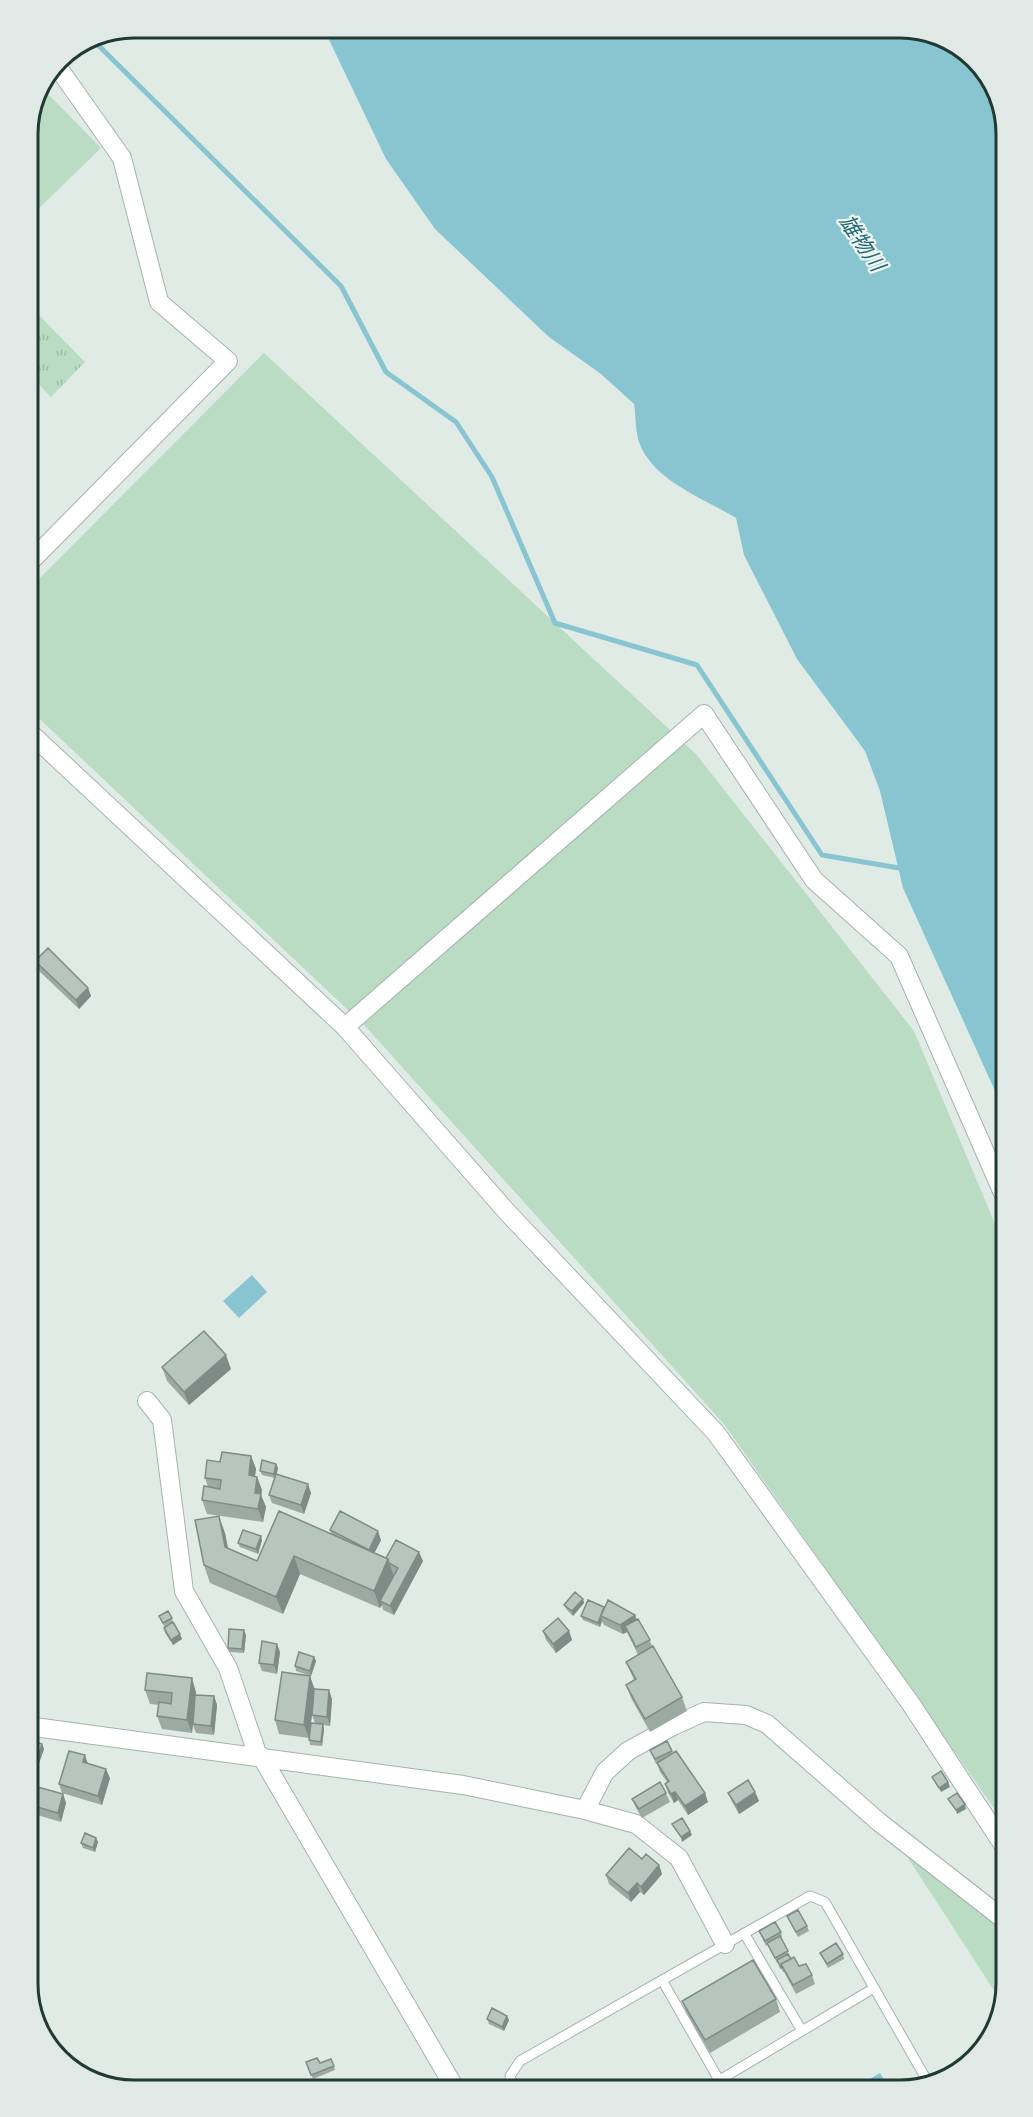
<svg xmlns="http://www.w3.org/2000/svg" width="1033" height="2117" viewBox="0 0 1033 2117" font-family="'Space Grotesk','Noto Sans JP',sans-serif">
<defs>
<pattern id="park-tufts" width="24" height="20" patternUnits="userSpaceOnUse" patternTransform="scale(1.5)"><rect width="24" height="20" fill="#b9dcc3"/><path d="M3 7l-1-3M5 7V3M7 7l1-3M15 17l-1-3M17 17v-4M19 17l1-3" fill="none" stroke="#9fbea8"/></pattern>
</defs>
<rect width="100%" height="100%" fill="#e0ebe6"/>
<path fill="#b9dcc3" d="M 44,90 L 101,148 L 27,220 L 27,127 Z
M 264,353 L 696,754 L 914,1031 L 1006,1250 L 1006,1825 L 724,1424 L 366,1027 L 27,707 L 27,591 Z
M 897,1841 L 1006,1926 L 1006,1984 L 1001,2001 Z"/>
<path fill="url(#park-tufts)" d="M 27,303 L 85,362 L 51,397 L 27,372 Z"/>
<path fill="#89c5d0" d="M 323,27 L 907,27 L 964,49 L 998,93 L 1006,133 L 1006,1115 L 903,888 L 880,791 L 865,751 L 797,659 L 744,555 L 736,518 C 703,498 652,480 639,442 C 635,430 636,416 634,404 L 601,374 L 549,337 L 435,229 L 386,159 Z
M 252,1275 L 267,1292 L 239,1318 L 223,1301 Z
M 880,2073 L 890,2090 L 851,2090 Z"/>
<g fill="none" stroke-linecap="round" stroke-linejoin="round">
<path stroke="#89c5d0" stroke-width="5" d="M 90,37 L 341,286 L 386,372 L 456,422 L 492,477 L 555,623 L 697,665 L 822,855 L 899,868"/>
<g stroke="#a3b3ad" stroke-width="11">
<path id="service" d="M 744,1933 L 802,2031
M 662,1980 L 719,2080
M 514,2090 L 510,2076 L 520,2061 L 810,1896 L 825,1902 L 929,2084
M 703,2090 L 874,1988"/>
</g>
<g stroke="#a3b3ad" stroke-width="20">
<path id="minor" d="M 27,565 L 228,361 L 159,302 L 122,158 L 59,69 L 57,61
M 27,730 L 345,1027 L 507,1212 L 716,1433 L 911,1704 L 1006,1849
M 345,1027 L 704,714 L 814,880 L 899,956 L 1006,1200
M 147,1401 L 162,1420 L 184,1591 L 228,1668 L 258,1756
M 27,1726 L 463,1785 L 585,1810 L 636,1824 L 679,1858 L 725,1944
M 261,1756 L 456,2090
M 585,1810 L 605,1772 L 628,1751 L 673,1726 L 704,1712 L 746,1715 L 767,1724 L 879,1822 L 1006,1921"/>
</g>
<use href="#service" stroke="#fff" stroke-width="9"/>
<use href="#minor" stroke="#fff" stroke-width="18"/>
</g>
<path fill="#9daaa4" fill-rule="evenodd" d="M 35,961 L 88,988 L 91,996 L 79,1009 L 38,970 Z
M 162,1367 L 231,1369 L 189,1405 L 167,1381 Z
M 251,1456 L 256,1469 L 255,1476 L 257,1477 L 262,1490 L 261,1495 L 266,1507 L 263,1522 L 207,1514 L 202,1500 L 208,1487 L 205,1478 L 220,1462 Z
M 276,1464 L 278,1468 L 276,1474 L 311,1493 L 304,1514 L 272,1503 L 269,1495 L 275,1478 L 262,1475 L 260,1471 Z
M 330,1530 L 381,1540 L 374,1553 L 386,1558 L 423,1561 L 394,1615 L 383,1610 L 382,1605 L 380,1608 L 300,1574 L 283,1614 L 210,1583 L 204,1565 L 225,1533 L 228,1548 L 257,1561 L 332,1535 Z
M 262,1540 L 258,1554 L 240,1547 L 238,1543 Z
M 583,1599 L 584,1603 L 573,1616 L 566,1609 L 564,1605 Z
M 604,1607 L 637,1619 L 682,1697 L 687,1711 L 650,1732 L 631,1698 L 626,1685 L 634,1680 L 626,1662 L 638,1655 L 627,1632 L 623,1634 L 604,1625 L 602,1621 L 600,1627 L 583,1620 L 581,1616 Z
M 159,1616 L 172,1618 L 173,1623 L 182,1639 L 173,1645 L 165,1633 L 164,1628 L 165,1628 Z
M 543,1631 L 569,1631 L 572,1640 L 556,1653 L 546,1640 Z
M 246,1635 L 244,1653 L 229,1652 L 228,1648 Z
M 280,1652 L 277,1674 L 262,1671 L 259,1663 Z
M 314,1657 L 316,1661 L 311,1676 L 296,1671 L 295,1666 Z
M 315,1689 L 332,1699 L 330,1726 L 323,1725 L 324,1729 L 322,1746 L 310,1745 L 309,1738 L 279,1734 L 275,1720 ZM 312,1715 L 315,1723 L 311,1723 Z
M 145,1690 L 196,1692 L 196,1695 L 214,1696 L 217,1705 L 214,1735 L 196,1733 L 193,1725 L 192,1733 L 162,1729 L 157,1716 L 159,1705 L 150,1704 Z
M 667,1741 L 672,1753 L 708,1802 L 688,1815 L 678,1800 L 674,1803 L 668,1793 L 665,1784 L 667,1782 L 660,1772 L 657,1763 L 656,1764 L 650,1750 Z
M 27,1743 L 42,1744 L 44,1749 L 38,1766 L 27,1762 Z
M 88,1764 L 110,1778 L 102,1805 L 62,1793 L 59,1784 Z
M 27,1784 L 63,1794 L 66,1803 L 61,1822 L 27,1812 Z
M 755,1792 L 759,1801 L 739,1814 L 732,1802 L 728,1793 Z
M 666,1793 L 670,1802 L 642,1818 L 636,1808 L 632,1799 Z
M 96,1838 L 98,1842 L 95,1852 L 83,1848 L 81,1843 Z
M 642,1859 L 659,1865 L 662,1874 L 644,1895 L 640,1892 L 631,1902 L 609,1884 L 606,1875 Z
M 787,1916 L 807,1926 L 809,1931 L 798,1937 Z
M 759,1931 L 781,1932 L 782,1937 L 781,1938 L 791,1959 L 812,1975 L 815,1984 L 796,1994 L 784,1972 L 783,1972 L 778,1962 L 777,1963 L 768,1945 L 766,1946 Z
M 820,1953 L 843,1954 L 844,1959 L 828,1968 Z
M 776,1999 L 780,2012 L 710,2053 L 687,2014 L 682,2001 Z
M 507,2016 L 509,2020 L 504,2031 L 489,2024 L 487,2019 Z
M 306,2062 L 320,2063 L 334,2066 L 335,2070 L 313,2079 Z"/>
<path fill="#7f8b86" d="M 88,988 L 91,996 L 79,1009 L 76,1000 Z
M 36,1232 L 39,1241 L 30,1251 L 27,1242 Z
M 226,1355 L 231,1369 L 189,1405 L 184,1392 Z
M 251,1456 L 256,1469 L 253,1489 L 249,1475 Z
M 276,1464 L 278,1468 L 276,1478 L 274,1474 Z
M 257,1477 L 262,1490 L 261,1495 L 266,1507 L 263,1522 L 258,1509 L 255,1493 Z
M 308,1484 L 311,1493 L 304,1514 L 301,1505 Z
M 219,1516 L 225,1533 L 231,1564 L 225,1547 Z
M 378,1531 L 381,1540 L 372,1558 L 369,1550 Z
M 261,1536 L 262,1540 L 258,1554 L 256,1549 Z
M 419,1552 L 423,1561 L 394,1615 L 390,1606 Z
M 294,1556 L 300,1574 L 283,1614 L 276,1597 Z
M 388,1559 L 394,1577 L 380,1601 L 382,1605 L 380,1608 L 374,1591 Z
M 583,1599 L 584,1603 L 573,1616 L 572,1611 Z
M 635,1615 L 639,1624 L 625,1626 L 627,1632 L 623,1634 L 620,1625 Z
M 601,1616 L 602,1621 L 600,1627 L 598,1623 Z
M 244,1630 L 246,1635 L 244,1653 L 242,1649 Z
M 569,1631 L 572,1640 L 556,1653 L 553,1644 Z
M 180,1634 L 182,1639 L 173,1645 L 171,1640 Z
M 277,1644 L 280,1652 L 277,1674 L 274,1665 Z
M 314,1657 L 316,1661 L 311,1676 L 310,1671 Z
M 310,1676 L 315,1690 L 309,1738 L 304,1725 Z
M 192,1678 L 196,1692 L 192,1733 L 187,1720 Z
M 329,1690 L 332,1699 L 330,1726 L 327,1717 Z
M 214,1696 L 217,1705 L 214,1735 L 211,1726 Z
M 323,1724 L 324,1729 L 322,1746 L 321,1742 Z
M 42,1744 L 44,1749 L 38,1766 L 37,1761 Z
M 85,1755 L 88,1764 L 83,1762 Z
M 106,1769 L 110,1778 L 102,1805 L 98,1796 Z
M 948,1782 L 950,1787 L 941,1792 L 939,1788 Z
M 675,1792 L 678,1800 L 674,1803 L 671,1794 Z
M 755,1792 L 759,1801 L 739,1814 L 736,1805 Z
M 705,1793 L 708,1802 L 688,1815 L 685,1806 Z
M 63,1794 L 66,1803 L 61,1822 L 58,1813 Z
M 965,1804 L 966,1809 L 957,1814 L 956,1810 Z
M 690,1831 L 692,1835 L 682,1842 L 681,1837 Z
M 96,1838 L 98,1842 L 95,1852 L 93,1848 Z
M 659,1865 L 662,1874 L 644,1895 L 641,1887 Z
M 637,1883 L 640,1892 L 631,1902 L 628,1893 Z
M 507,2016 L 509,2020 L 504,2031 L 502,2027 Z"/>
<path fill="#b6c6bf" stroke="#7f8b86" stroke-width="1.5" d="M 48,948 L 88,988 L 76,1000 L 35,961 Z
M 27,1225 L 36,1232 L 27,1242 Z
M 204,1331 L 226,1355 L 184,1392 L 162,1367 Z
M 222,1452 L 251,1456 L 249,1475 L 257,1477 L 255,1493 L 261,1494 L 258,1509 L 202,1500 L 204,1486 L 220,1489 L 221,1480 L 205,1478 L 207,1460 L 220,1462 Z
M 262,1460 L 276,1464 L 274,1474 L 260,1471 Z
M 276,1474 L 308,1484 L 301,1505 L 269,1495 Z
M 279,1511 L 388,1559 L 374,1591 L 294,1556 L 276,1597 L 204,1565 L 195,1520 L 219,1516 L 225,1547 L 257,1561 Z
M 340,1511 L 378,1531 L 369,1550 L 330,1530 Z
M 243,1530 L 261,1536 L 256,1549 L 238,1543 Z
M 396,1540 L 419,1552 L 390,1606 L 380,1601 L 398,1568 L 389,1563 L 388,1559 L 386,1558 Z
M 575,1592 L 583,1599 L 572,1611 L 564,1605 Z
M 588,1600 L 604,1607 L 598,1623 L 581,1616 Z
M 608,1600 L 635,1615 L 620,1625 L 601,1616 Z
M 168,1611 L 172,1618 L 163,1623 L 159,1616 Z
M 558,1618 L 569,1631 L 553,1644 L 543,1631 Z
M 638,1619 L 650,1640 L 636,1647 L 625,1626 Z
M 173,1622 L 180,1634 L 171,1640 L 164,1628 Z
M 229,1629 L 244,1630 L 242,1649 L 228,1648 Z
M 262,1641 L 277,1644 L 274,1665 L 259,1663 Z
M 653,1646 L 682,1697 L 645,1719 L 626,1685 L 636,1679 L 626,1662 Z
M 299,1652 L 314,1657 L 310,1671 L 295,1666 Z
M 282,1672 L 310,1676 L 304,1725 L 275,1720 Z
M 147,1673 L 192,1678 L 187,1720 L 157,1716 L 159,1702 L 171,1704 L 172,1693 L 145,1690 Z
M 314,1689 L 329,1690 L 327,1717 L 312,1715 Z
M 195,1695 L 214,1696 L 211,1726 L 193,1724 Z
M 311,1723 L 323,1724 L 321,1742 L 309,1740 Z
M 28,1740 L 42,1744 L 37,1761 L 27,1758 L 27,1743 Z
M 667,1741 L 672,1751 L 655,1759 L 650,1750 Z
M 69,1751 L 85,1755 L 83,1762 L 106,1769 L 98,1796 L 59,1784 Z
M 676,1751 L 705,1793 L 685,1806 L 675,1792 L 671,1794 L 665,1784 L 669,1781 L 657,1763 Z
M 941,1771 L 948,1782 L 939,1788 L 932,1777 Z
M 748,1780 L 755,1792 L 736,1805 L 728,1793 Z
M 660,1782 L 666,1793 L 639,1809 L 632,1799 Z
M 27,1784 L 63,1794 L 58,1813 L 27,1804 Z
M 957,1793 L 965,1804 L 956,1810 L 948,1799 Z
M 682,1818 L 690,1831 L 681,1837 L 672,1824 Z
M 85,1833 L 96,1838 L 93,1848 L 81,1843 Z
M 629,1848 L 642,1859 L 646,1854 L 659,1865 L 641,1887 L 637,1883 L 628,1893 L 606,1875 Z
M 798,1910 L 807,1926 L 796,1932 L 787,1916 Z
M 775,1922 L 781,1932 L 765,1941 L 759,1931 Z
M 780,1936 L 788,1951 L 775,1958 L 767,1943 Z
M 836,1943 L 843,1954 L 827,1964 L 820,1953 Z
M 788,1954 L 791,1959 L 781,1964 L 782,1967 L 781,1968 L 777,1960 Z
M 794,1957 L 799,1966 L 806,1964 L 812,1975 L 793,1985 L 781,1964 Z
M 753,1960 L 776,1999 L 705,2040 L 682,2001 Z
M 492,2008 L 507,2016 L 502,2027 L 487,2019 Z
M 317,2058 L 320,2063 L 331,2059 L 334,2066 L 311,2075 L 306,2062 Z
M 828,2082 L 832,2090 L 815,2090 Z
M 216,2084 L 223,2087 L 222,2090 L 214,2090 Z"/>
<g text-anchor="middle" stroke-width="4.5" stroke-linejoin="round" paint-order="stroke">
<g font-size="21" font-style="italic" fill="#1c6876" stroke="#f1f8f4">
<text transform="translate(862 243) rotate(56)" y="7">雄物川</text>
</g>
</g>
<path d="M0 0H1033V2117H0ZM134 38H900A96 96 0 0 1 996 134V1984A96 96 0 0 1 900 2080H134A96 96 0 0 1 38 1984V134A96 96 0 0 1 134 38Z" fill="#e0e9e5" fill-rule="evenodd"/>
<path fill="none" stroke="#213b34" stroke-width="3" d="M134 38H900A96 96 0 0 1 996 134V1984A96 96 0 0 1 900 2080H134A96 96 0 0 1 38 1984V134A96 96 0 0 1 134 38Z"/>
</svg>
